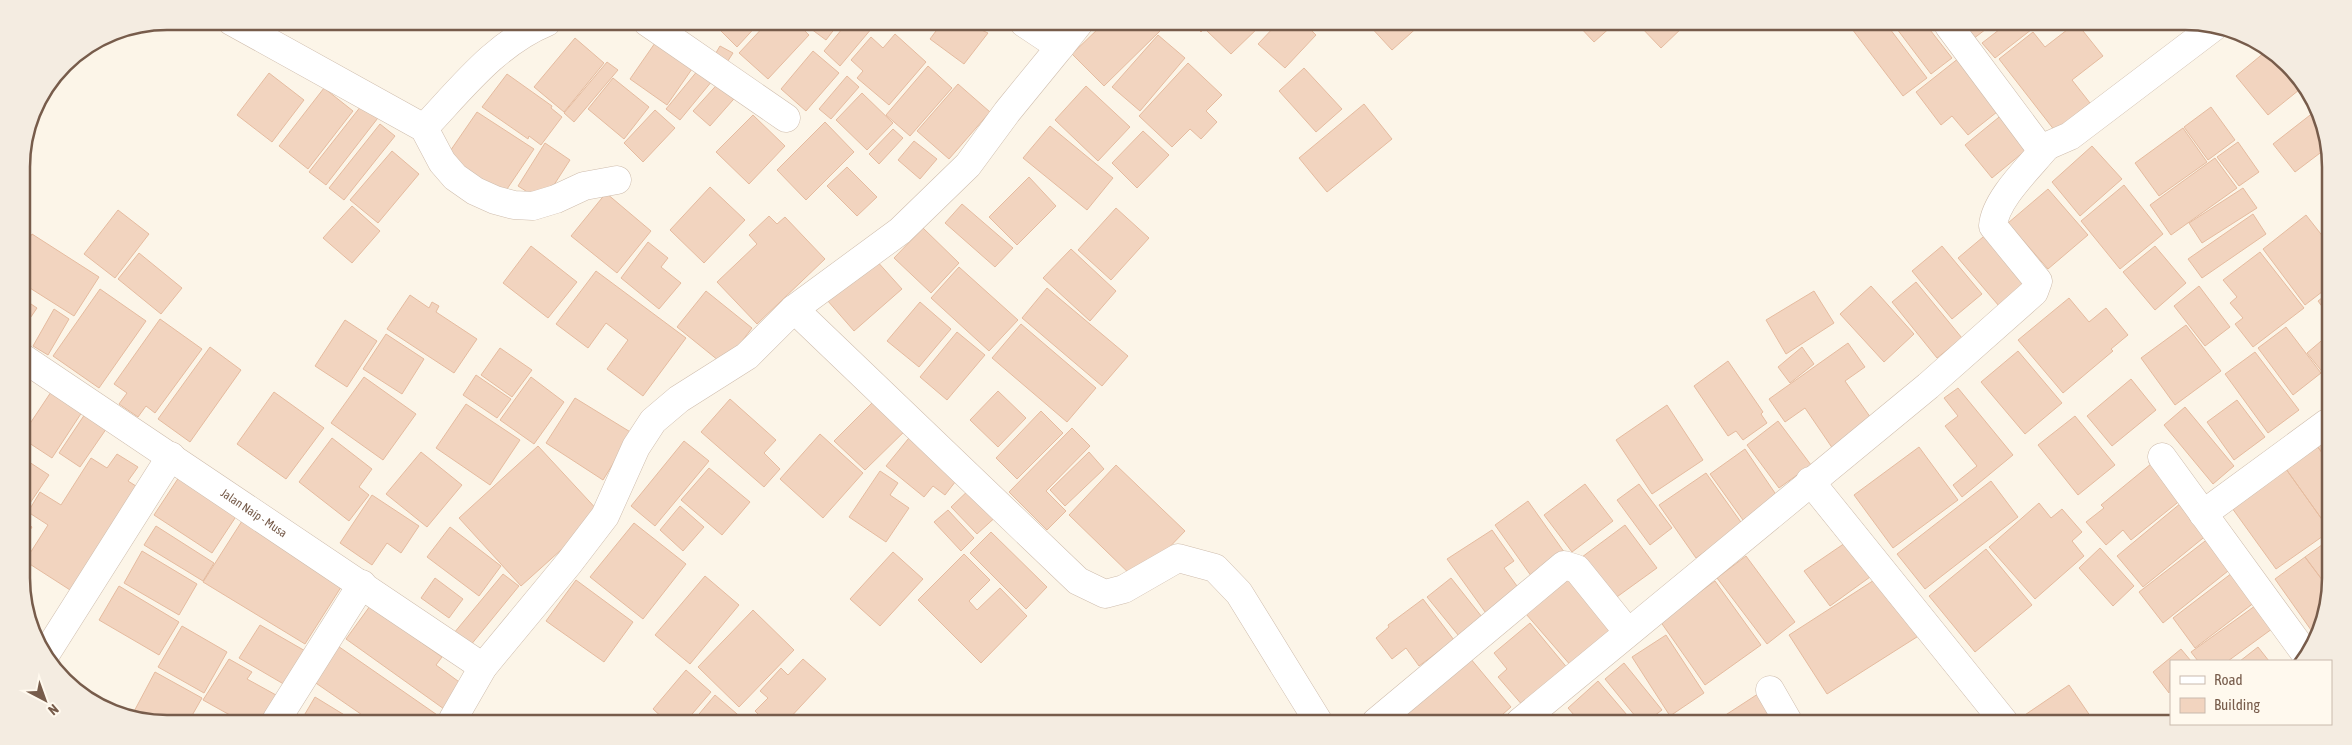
<svg xmlns="http://www.w3.org/2000/svg" width="2352" height="745" viewBox="0 0 2352 745" font-family="'Asap Condensed',sans-serif">
<rect width="100%" height="100%" fill="#fcf5e8"/>
<path fill="#f2d4bf" stroke="#e5bb9f" d="M 713,23 L 759,23 L 737,47 Z
M 767,23 L 797,23 L 809,35 L 768,79 L 739,53 Z
M 803,23 L 839,23 L 826,40 Z
M 847,23 L 866,23 L 872,28 L 840,66 L 824,51 Z
M 942,23 L 967,23 L 988,33 L 964,64 L 930,39 Z
M 1103,24 L 1153,24 L 1160,31 L 1104,86 L 1072,54 Z
M 1194,24 L 1209,24 L 1201,32 Z
M 1214,24 L 1260,24 L 1261,25 L 1231,54 L 1207,31 Z
M 1277,24 L 1305,24 L 1316,35 L 1285,68 L 1258,44 Z
M 1368,24 L 1421,24 L 1392,50 Z
M 1578,25 L 1613,25 L 1594,42 Z
M 1639,25 L 1685,25 L 1661,48 Z
M 1849,25 L 1887,25 L 1927,78 L 1903,96 Z
M 1894,25 L 1927,26 L 1952,58 L 1931,74 Z
M 1963,26 L 1990,26 L 1973,39 Z
M 2004,26 L 2036,26 L 1995,58 L 1982,43 Z
M 2072,26 L 2079,26 L 2103,56 L 2072,80 L 2090,103 L 2055,131 L 1999,59 L 2033,32 L 2045,47 Z
M 895,34 L 926,62 L 889,105 L 857,78 L 863,71 L 851,60 L 871,37 L 883,48 Z
M 1158,35 L 1185,58 L 1140,111 L 1112,87 Z
M 575,38 L 604,63 L 564,112 L 534,87 Z
M 655,43 L 692,69 L 667,105 L 630,79 Z
M 720,46 L 733,53 L 722,70 L 710,63 Z
M 813,51 L 839,73 L 806,111 L 781,89 Z
M 2265,52 L 2274,58 L 2299,90 L 2268,115 L 2236,76 Z
M 1964,54 L 2002,108 L 1968,135 L 1952,116 L 1941,125 L 1916,92 Z
M 607,62 L 618,70 L 574,122 L 564,113 Z
M 1188,63 L 1222,95 L 1206,111 L 1217,122 L 1201,139 L 1190,129 L 1172,147 L 1139,116 Z
M 703,64 L 717,75 L 680,120 L 666,109 Z
M 928,66 L 952,88 L 910,136 L 886,115 Z
M 2287,66 L 2294,71 L 2302,86 Z
M 1304,68 L 1342,109 L 1316,132 L 1279,91 Z
M 269,73 L 304,100 L 272,142 L 237,115 Z
M 507,74 L 552,106 L 551,108 L 562,117 L 541,145 L 529,136 L 528,139 L 482,107 Z
M 847,76 L 859,87 L 831,119 L 819,109 Z
M 613,78 L 649,107 L 624,139 L 588,109 Z
M 723,78 L 740,92 L 710,126 L 693,111 Z
M 958,84 L 990,112 L 949,159 L 917,131 Z
M 1086,86 L 1130,127 L 1098,161 L 1055,120 Z
M 324,88 L 353,111 L 308,169 L 279,146 Z
M 862,93 L 893,123 L 867,150 L 836,120 Z
M 365,101 L 381,114 L 326,185 L 309,172 Z
M 1364,104 L 1392,139 L 1327,192 L 1299,158 Z
M 2211,107 L 2235,140 L 2208,160 L 2184,127 Z
M 655,110 L 675,128 L 643,162 L 624,143 Z
M 477,112 L 534,149 L 503,195 L 446,157 Z
M 2314,112 L 2328,139 L 2328,147 L 2295,172 L 2273,144 Z
M 2004,113 L 2031,146 L 1992,178 L 1965,145 Z
M 753,115 L 785,146 L 749,184 L 716,152 Z
M 825,122 L 854,152 L 806,200 L 777,170 Z
M 380,124 L 395,136 L 344,200 L 329,188 Z
M 1050,126 L 1113,178 L 1087,210 L 1023,158 Z
M 2183,128 L 2207,162 L 2159,196 L 2135,163 Z
M 893,129 L 903,138 L 879,164 L 869,154 Z
M 1143,131 L 1169,155 L 1137,188 L 1112,163 Z
M 914,141 L 937,159 L 920,179 L 898,160 Z
M 2238,142 L 2259,172 L 2239,186 L 2217,157 Z
M 545,143 L 570,160 L 543,202 L 518,186 Z
M 2092,146 L 2122,179 L 2080,216 L 2052,182 Z
M 392,151 L 419,174 L 378,223 L 350,200 Z
M 2215,158 L 2237,188 L 2171,235 L 2150,205 Z
M 847,167 L 877,197 L 857,216 L 827,186 Z
M 1029,177 L 1056,206 L 1017,245 L 989,217 Z
M 2124,185 L 2163,234 L 2120,269 L 2081,221 Z
M 710,187 L 745,220 L 704,263 L 670,230 Z
M 2243,188 L 2257,208 L 2202,243 L 2189,223 Z
M 2048,189 L 2088,235 L 2048,269 L 2008,223 Z
M 606,193 L 651,231 L 617,273 L 571,236 Z
M 962,204 L 1013,248 L 995,267 L 945,223 Z
M 352,206 L 380,231 L 352,263 L 323,238 Z
M 1116,208 L 1149,238 L 1111,280 L 1078,250 Z
M 118,210 L 149,234 L 115,278 L 84,254 Z
M 2253,214 L 2266,234 L 2202,278 L 2188,259 Z
M 2306,215 L 2328,243 L 2327,251 L 2324,254 L 2327,259 L 2327,288 L 2305,305 L 2263,249 Z
M 769,216 L 777,224 L 785,217 L 825,259 L 757,324 L 717,282 L 757,244 L 749,235 Z
M 923,228 L 959,263 L 931,293 L 894,258 Z
M 1989,232 L 2030,280 L 1999,306 L 1958,258 Z
M 32,234 L 99,277 L 74,316 L 22,283 L 22,250 Z
M 648,242 L 668,258 L 661,267 L 681,283 L 659,309 L 621,278 Z
M 531,246 L 577,282 L 548,318 L 503,283 Z
M 1942,246 L 1982,294 L 1952,319 L 1912,271 Z
M 2155,246 L 2186,283 L 2155,310 L 2123,272 Z
M 1071,249 L 1116,291 L 1090,321 L 1043,278 Z
M 2260,252 L 2304,308 L 2253,347 L 2235,324 L 2243,318 L 2230,303 L 2237,297 L 2223,280 Z
M 139,253 L 182,288 L 161,314 L 118,279 Z
M 875,259 L 902,289 L 854,331 L 827,300 Z
M 959,267 L 1018,320 L 989,351 L 931,298 Z
M 596,271 L 686,338 L 643,396 L 607,369 L 628,340 L 606,323 L 588,348 L 556,324 Z
M 1916,282 L 1962,338 L 1937,358 L 1892,302 Z
M 1871,286 L 1914,334 L 1884,362 L 1840,314 Z
M 2199,286 L 2230,327 L 2205,346 L 2174,306 Z
M 1047,288 L 1128,356 L 1102,386 L 1022,318 Z
M 100,289 L 146,321 L 99,388 L 53,356 Z
M 706,291 L 752,328 L 724,365 L 677,327 Z
M 1814,291 L 1834,323 L 1786,354 L 1766,320 Z
M 2327,294 L 2327,313 L 2318,301 Z
M 410,295 L 429,308 L 432,302 L 439,306 L 436,312 L 477,339 L 454,373 L 387,329 Z
M 22,298 L 37,308 L 22,330 Z
M 2069,298 L 2089,322 L 2106,308 L 2128,335 L 2111,349 L 2113,351 L 2063,393 L 2018,340 Z
M 920,302 L 951,329 L 919,367 L 887,341 Z
M 54,309 L 69,319 L 48,355 L 33,346 Z
M 160,319 L 202,349 L 155,413 L 146,406 L 138,417 L 119,404 L 127,393 L 114,384 Z
M 345,320 L 377,341 L 347,387 L 315,366 Z
M 1021,324 L 1096,388 L 1067,422 L 992,358 Z
M 2186,325 L 2221,371 L 2175,405 L 2141,358 Z
M 2286,327 L 2321,373 L 2293,395 L 2258,348 Z
M 957,332 L 985,355 L 947,400 L 920,377 Z
M 386,334 L 424,359 L 402,394 L 363,369 Z
M 2327,336 L 2327,371 L 2324,374 L 2307,353 Z
M 1848,343 L 1865,367 L 1845,381 L 1873,421 L 1833,449 L 1805,408 L 1785,422 L 1769,399 Z
M 210,347 L 241,370 L 190,442 L 158,419 Z
M 1802,347 L 1814,364 L 1790,383 L 1778,367 Z
M 500,348 L 532,370 L 512,397 L 481,375 Z
M 2018,351 L 2062,403 L 2025,434 L 1981,382 Z
M 2255,352 L 2299,410 L 2268,433 L 2225,374 Z
M 1728,361 L 1763,412 L 1761,414 L 1767,423 L 1743,440 L 1736,431 L 1728,436 L 1694,386 Z
M 476,375 L 511,399 L 497,418 L 463,395 Z
M 364,377 L 416,414 L 383,460 L 331,423 Z
M 531,377 L 564,402 L 534,444 L 500,420 Z
M 2131,379 L 2156,410 L 2112,446 L 2087,416 Z
M 55,386 L 86,406 L 52,458 L 23,439 L 23,434 Z
M 1958,388 L 2013,455 L 1962,497 L 1953,485 L 1977,466 L 1945,426 L 1958,416 L 1944,398 Z
M 998,391 L 1026,418 L 998,447 L 970,420 Z
M 274,392 L 324,428 L 286,479 L 237,444 Z
M 880,395 L 911,425 L 865,470 L 834,441 Z
M 575,398 L 632,433 L 603,480 L 546,443 Z
M 730,399 L 776,440 L 764,453 L 780,469 L 764,487 L 701,432 Z
M 2237,400 L 2265,437 L 2234,460 L 2207,422 Z
M 466,404 L 520,440 L 490,485 L 436,448 Z
M 1667,405 L 1703,460 L 1652,494 L 1616,440 Z
M 2185,407 L 2234,466 L 2213,484 L 2164,425 Z
M 89,408 L 111,422 L 80,467 L 59,453 Z
M 1041,411 L 1063,433 L 1017,479 L 996,458 Z
M 2075,416 L 2115,465 L 2078,495 L 2038,445 Z
M 1778,421 L 1811,465 L 1779,488 L 1747,445 Z
M 1072,428 L 1090,446 L 1046,491 L 1066,511 L 1047,530 L 1009,492 Z
M 913,433 L 959,477 L 945,495 L 933,486 L 924,497 L 886,466 Z
M 820,434 L 863,473 L 823,518 L 780,479 Z
M 332,438 L 372,469 L 359,487 L 369,495 L 349,521 L 299,482 Z
M 2327,439 L 2326,458 L 2317,446 Z
M 684,441 L 709,461 L 655,526 L 631,506 Z
M 538,446 L 601,514 L 521,586 L 459,518 Z
M 2317,446 L 2326,458 L 2326,525 L 2286,469 Z
M 1919,447 L 1958,500 L 1893,548 L 1854,495 Z
M 1745,449 L 1777,496 L 1743,520 L 1710,474 Z
M 421,452 L 462,485 L 427,527 L 386,494 Z
M 1089,452 L 1104,469 L 1065,506 L 1050,490 Z
M 117,454 L 138,467 L 128,481 L 147,493 L 81,597 L 25,561 L 48,525 L 28,512 L 40,492 L 61,505 L 91,458 L 107,468 Z
M 23,458 L 49,475 L 24,512 L 23,512 Z
M 2157,459 L 2187,495 L 2131,540 L 2123,530 L 2106,545 L 2086,522 L 2104,508 L 2101,505 Z
M 1116,465 L 1185,531 L 1137,581 L 1069,515 Z
M 709,468 L 750,502 L 722,535 L 681,500 Z
M 2286,469 L 2326,525 L 2326,534 L 2276,569 L 2232,508 Z
M 183,471 L 241,509 L 212,553 L 154,515 Z
M 880,471 L 898,483 L 890,495 L 909,508 L 886,542 L 849,517 Z
M 1706,473 L 1743,525 L 1696,558 L 1659,505 Z
M 1991,481 L 2018,517 L 1925,589 L 1897,554 Z
M 1585,484 L 1613,521 L 1572,552 L 1544,515 Z
M 1639,484 L 1672,528 L 1650,545 L 1617,500 Z
M 974,485 L 1000,513 L 977,534 L 951,507 Z
M 372,495 L 419,526 L 401,553 L 387,543 L 372,565 L 340,543 Z
M 2187,498 L 2213,530 L 2143,587 L 2117,556 Z
M 1528,501 L 1567,556 L 1534,580 L 1495,525 Z
M 2039,503 L 2051,518 L 2062,509 L 2082,532 L 2072,541 L 2084,556 L 2035,599 L 1989,547 Z
M 680,506 L 704,527 L 683,551 L 660,530 Z
M 948,510 L 974,538 L 961,551 L 934,522 Z
M 24,521 L 32,527 L 24,540 Z
M 242,521 L 343,584 L 305,644 L 203,582 Z
M 634,523 L 686,564 L 643,619 L 590,577 Z
M 1625,525 L 1657,568 L 1614,599 L 1582,557 Z
M 156,526 L 214,563 L 203,581 L 144,545 Z
M 450,527 L 501,566 L 479,596 L 427,557 Z
M 1492,530 L 1514,561 L 1504,568 L 1522,593 L 1488,616 L 1447,559 Z
M 991,532 L 1047,587 L 1026,609 L 970,553 Z
M 2209,538 L 2233,567 L 2163,623 L 2139,592 Z
M 2326,542 L 2326,585 L 2305,557 Z
M 1845,543 L 1870,577 L 1830,606 L 1804,571 Z
M 2100,548 L 2134,586 L 2113,606 L 2079,568 Z
M 1986,549 L 2032,605 L 1975,652 L 1929,596 Z
M 142,551 L 197,584 L 179,615 L 124,583 Z
M 893,552 L 923,579 L 880,626 L 850,599 Z
M 964,554 L 990,580 L 969,601 L 977,610 L 1000,588 L 1027,616 L 981,663 L 918,600 Z
M 1746,556 L 1795,622 L 1767,644 L 1717,578 Z
M 2305,557 L 2326,585 L 2326,616 L 2316,637 L 2275,579 Z
M 1574,572 L 1620,626 L 1572,667 L 1526,614 Z
M 2232,573 L 2255,602 L 2195,648 L 2173,618 Z
M 503,574 L 519,586 L 470,646 L 454,633 Z
M 1882,575 L 1920,635 L 1827,694 L 1789,635 Z
M 705,576 L 739,605 L 690,664 L 655,635 Z
M 435,578 L 463,599 L 449,618 L 421,598 Z
M 1451,578 L 1486,622 L 1463,641 L 1427,597 Z
M 576,580 L 633,622 L 604,662 L 546,621 Z
M 1715,581 L 1761,645 L 1705,685 L 1660,621 Z
M 119,586 L 179,622 L 159,655 L 99,620 Z
M 1423,599 L 1454,640 L 1419,666 L 1406,648 L 1392,659 L 1376,638 L 1389,627 L 1388,625 Z
M 2259,603 L 2276,626 L 2228,661 L 2198,661 L 2191,652 Z
M 370,606 L 442,657 L 436,665 L 462,684 L 444,709 L 346,639 Z
M 753,610 L 794,650 L 739,707 L 698,667 Z
M 1530,623 L 1569,670 L 1524,707 L 1498,677 L 1507,669 L 1494,653 Z
M 260,625 L 307,652 L 287,686 L 239,658 Z
M 182,626 L 227,652 L 204,693 L 158,667 Z
M 1666,635 L 1704,693 L 1670,716 L 1632,657 Z
M 335,644 L 443,719 L 368,719 L 310,679 Z
M 2258,647 L 2269,661 L 2240,661 Z
M 2181,649 L 2191,661 L 2171,661 L 2169,693 L 2153,672 Z
M 1470,658 L 1511,707 L 1494,722 L 1399,722 L 1397,719 Z
M 229,659 L 252,672 L 247,679 L 276,695 L 262,719 L 237,719 L 203,700 Z
M 803,659 L 826,679 L 788,720 L 764,720 L 755,711 L 768,698 L 760,691 L 781,668 L 788,675 Z
M 1624,663 L 1662,710 L 1646,722 L 1640,722 L 1605,679 Z
M 686,670 L 711,692 L 687,720 L 665,720 L 653,709 Z
M 155,672 L 202,698 L 190,719 L 130,719 Z
M 1598,681 L 1633,722 L 1580,722 L 1568,708 Z
M 2069,685 L 2095,723 L 2013,723 Z
M 1764,690 L 1785,723 L 1728,722 L 1724,716 Z
M 715,695 L 744,720 L 694,720 Z
M 315,697 L 351,719 L 302,719 Z"/>
<g fill="none" stroke-linecap="round" stroke-linejoin="round">
<g stroke="#cfbdad" stroke-width="29">
<g id="street">
<path d="M 231,21 L 424,128 L 442,162 L 455,177 L 475,191 L 495,200 L 514,205 L 533,206 L 556,199 L 584,186 L 617,180"/>
<path d="M 647,22 L 786,118"/>
<path d="M 1024,23 L 1060,47 L 1007,112 L 968,165 L 900,231 L 794,309 L 1078,581 L 1105,594 L 1124,589 L 1178,558 L 1215,568 L 1239,593 L 1318,721"/>
<path d="M 1949,26 L 2037,144 L 2047,146 L 2070,136 L 2215,26"/>
<path d="M 1060,47 L 1079,23"/>
<path d="M 424,128 C 461,89 496,43 547,22"/>
<path id="s1" d="M 23,358 L 483,667"/>
<path d="M 2162,457 L 2307,656"/>
<path d="M 1810,481 L 2005,723"/>
<path d="M 2203,514 L 2327,423"/>
<path d="M 47,652 L 171,456"/>
<path d="M 1770,690 L 1789,723"/>
<path d="M 277,719 L 362,584"/>
<path d="M 453,719 L 483,667 L 569,563 L 605,516 L 636,447 L 653,421 L 679,399 L 747,356 L 794,309"/>
<path d="M 1376,722 L 1564,565 L 1577,569 L 1627,631"/>
<path d="M 1520,722 L 1928,386 L 2034,292 L 2038,281 L 1993,226 C 1995,199 2030,167 2047,146"/>
</g>
</g>
<use href="#street" stroke="#fff" stroke-width="28"/>
</g>
<g text-anchor="middle" stroke-width="4" stroke-linejoin="round" paint-order="stroke">
<g font-size="12" fill="#775c4b" stroke="#fff9ee">
<text dy="4" stroke="none"><textPath href="#s1" startOffset="278">Jalan Naip - Musa</textPath></text>
</g>
</g>
<path d="M0 0H2352V745H0ZM167 30H2185A137 137 0 0 1 2322 167V578A137 137 0 0 1 2185 715H167A137 137 0 0 1 30 578V167A137 137 0 0 1 167 30Z" fill="#f4ece1" fill-rule="evenodd"/>
<path fill="none" stroke="#775c4b" stroke-width="2.5" d="M167 30H2185A137 137 0 0 1 2322 167V578A137 137 0 0 1 2185 715H167A137 137 0 0 1 30 578V167A137 137 0 0 1 167 30Z"/>
<rect x="2170" y="660" width="162" height="65" fill="#fff9ee" stroke="#c9baad"/>
<rect x="2180" y="676" width="25" height="8" fill="#ffffff" stroke="#c9baad"/>
<text x="2214" y="685" font-size="15" fill="#775c4b">Road</text>
<rect x="2180" y="698" width="25" height="15" fill="#f2d4bf" stroke="#c9baad"/>
<text x="2214" y="710" font-size="15" fill="#775c4b">Building</text>
<g transform="translate(45 700) rotate(139)" stroke="#fff9ee" stroke-width="4" paint-order="stroke">
<path d="M0-4L9 19L0 12L-9 19Z" fill="#775c4b"/>
<text y="-8" font-size="14" font-weight="bold" text-anchor="middle" fill="#775c4b">N</text>
</g>
</svg>
